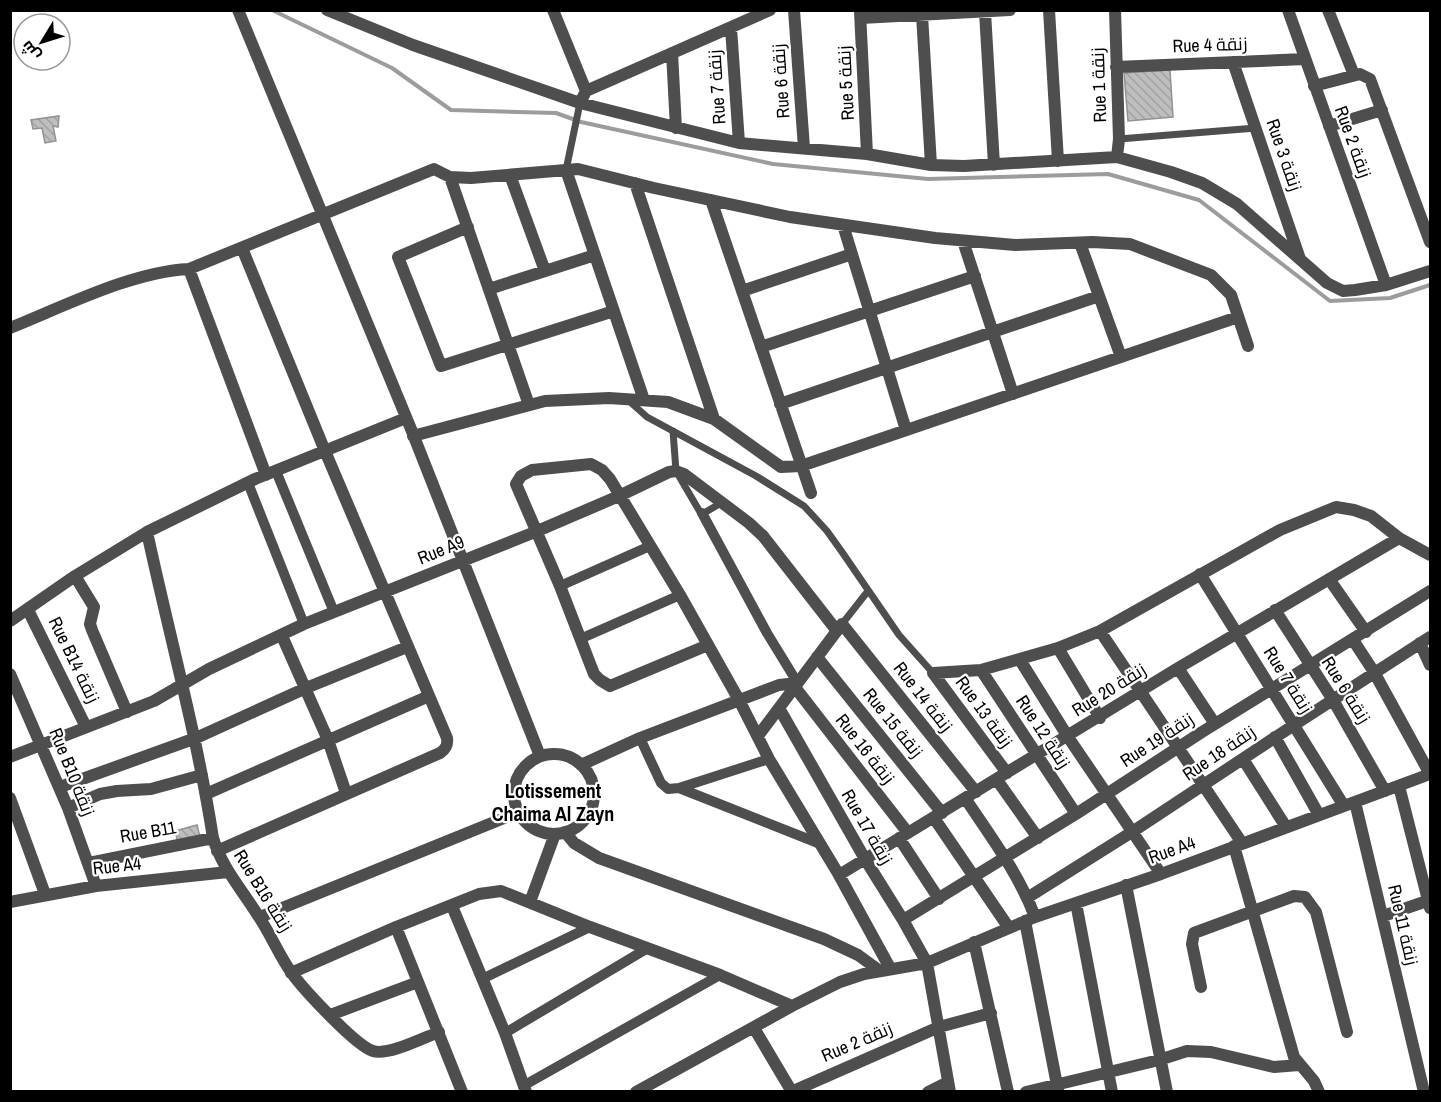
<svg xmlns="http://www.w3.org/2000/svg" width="1441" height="1102" viewBox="0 0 1441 1102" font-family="'Archivo Narrow',Cairo,sans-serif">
<defs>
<pattern id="building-back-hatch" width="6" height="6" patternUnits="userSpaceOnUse" patternTransform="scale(1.5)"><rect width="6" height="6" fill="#bebebe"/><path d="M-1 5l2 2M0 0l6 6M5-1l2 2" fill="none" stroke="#a2a2a2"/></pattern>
</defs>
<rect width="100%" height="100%" fill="#fff"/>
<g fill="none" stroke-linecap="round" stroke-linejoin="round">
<path stroke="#9c9c9c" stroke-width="4" d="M 272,10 L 392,68 L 451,110 L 556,113 L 581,122 L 773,164 L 928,179 L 1108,174 L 1199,200 L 1330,301 L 1390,298 L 1430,285"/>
</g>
<path fill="url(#building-back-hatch)" stroke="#929292" stroke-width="1.5" d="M 1170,70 L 1173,117 L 1128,121 L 1124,73 Z
M 59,116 L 58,127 L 53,126 L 56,141 L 45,143 L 42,128 L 33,129 L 31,120 Z
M 197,825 L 200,837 L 178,843 L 175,831 Z"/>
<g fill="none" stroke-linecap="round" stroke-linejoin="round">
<path stroke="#4e4e4e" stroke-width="7" d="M 1119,139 L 1256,128
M 566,170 L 580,103
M 628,400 L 647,417 L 756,476 L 804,506 L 827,531 L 842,552 L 899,635 L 933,673
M 673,431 L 676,471 L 700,512 L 704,513 L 721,503
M 842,624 L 868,591"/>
<path stroke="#4e4e4e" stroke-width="10" d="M 276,471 L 334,612
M 248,483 L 304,624
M 702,513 L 767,633 L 797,682
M 560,586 L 650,546
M 580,639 L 680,595
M 640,738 L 661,783 L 668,789 L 679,788
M 769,759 L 679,788 L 818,843
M 482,979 L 590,927
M 505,1033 L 648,948
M 523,1086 L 720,975"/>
<path stroke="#4e4e4e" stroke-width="12" d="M 238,10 L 411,429 L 540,756
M 327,10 L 413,45 L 580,103 L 739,143 L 867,154 L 931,165 L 964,166 L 1117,157 L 1171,172 L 1202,183 L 1237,204 L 1327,283 L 1343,291 L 1355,290 L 1386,285 L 1430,271
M 553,10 L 586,91
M 794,10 L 804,148
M 1049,10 L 1058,161
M 1115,10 L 1119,139 L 1117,157
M 1288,10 L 1386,285
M 1328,10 L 1354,75
M 860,12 L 867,154
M 985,12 L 994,165
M 922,15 L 931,165
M 861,18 L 1010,10
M 731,28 L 739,143
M 672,53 L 676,128
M 1233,62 L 1300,259
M 1116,67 L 1305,59
M 1314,86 L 1360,74 L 1370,79 L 1430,242
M 580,103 L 586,91 L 770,10
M 1329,126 L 1382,110
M 566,170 L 644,400
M 510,175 L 545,271
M 450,177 L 529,405
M 635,183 L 714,419
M 711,200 L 811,493
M 843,225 L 906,430
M 468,227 L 398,257 L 441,366 L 614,311
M 963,241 L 1013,394
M 1080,243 L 1121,357
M 189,269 L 266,475
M 489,289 L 595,255
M 742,291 L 852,254
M 10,328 C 65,306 131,272 189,269 L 434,169 L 450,177 L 471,178 L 578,169 L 654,188 L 790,217 L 935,238 L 1015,245 L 1092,242 L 1130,244 L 1211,275 L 1231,295 L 1248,346
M 761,347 L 975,276
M 780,404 L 1099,296
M 406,418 L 255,479 L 147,532 C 169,634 197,735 213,838 C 222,868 243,891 259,917 C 271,935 279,955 291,972 C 303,989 356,1046 373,1051 C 388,1056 423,1038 439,1032
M 413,436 L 545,401 L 609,398 L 668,402 L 714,419 L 781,467 L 801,466 L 1238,317
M 1200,574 L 1344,806
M 75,576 L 94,607 L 90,624 L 92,630 L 127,712
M 1329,579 L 1366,632
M 28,610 L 86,727
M 1275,610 L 1333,700 L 1385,791
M 10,621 L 75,576 L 147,532
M 1100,631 L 1242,843
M 282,636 L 328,740 L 346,793
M 1353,640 L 1374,672 L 1430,774
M 1420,643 L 1430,665
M 708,645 L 610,686 L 600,680 L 594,674 L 560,586 L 516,484 L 521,476 L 532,470 L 591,464 L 602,470 L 610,479 L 680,595 L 739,700 L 769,759 L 839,875 L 890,968
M 1058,648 L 1100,718
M 817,657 L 942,813
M 1020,660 L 1068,737 L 1161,874
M 1178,668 L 1215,724
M 981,670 L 1076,814
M 933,673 L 981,670 L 1058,648 L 1100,631 L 1280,530 L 1336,507 L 1354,510 L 1371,516 L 1399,538 L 1430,555
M 933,673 L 1007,773
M 10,674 L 68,808 L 96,886
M 779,708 L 865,859 L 903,920 L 927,963 L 950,1092
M 758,736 L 842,624 L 976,792
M 1275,737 L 1319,815
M514 794a40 40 0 1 1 80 0a40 40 0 1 1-80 0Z
M 10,757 L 154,701 L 209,669 L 304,624 L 535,532 L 619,496 L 669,472 L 676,471 L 684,474 L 749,523 L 763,536 L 837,631
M 1243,759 L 1286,827
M 581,765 L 640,738 L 779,685 L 788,684 L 794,686 L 908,833
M 997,780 L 1038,838
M 1399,786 L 1430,908
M 60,787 L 196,738 L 306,688 L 407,647
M 206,794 L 429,696
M 10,798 L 45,894
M 965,798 C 991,837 1019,874 1035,917
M 1355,802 L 1424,1092
M 68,808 L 100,794 L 117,791 L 151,789 L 202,775
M 934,818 L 1009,928
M 565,832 L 574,843 L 599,858 L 824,939 L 858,955 L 880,971
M 899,838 L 939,899
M 1234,846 L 1294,1057 L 1314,1081 L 1319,1092
M 217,851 L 440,753 C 446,749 448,745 447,738 L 325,451 L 242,248
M 89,863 L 213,838
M 839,875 L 1178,668 L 1399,538
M 1126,885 L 1167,1092
M 1027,898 L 1132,832 L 1294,725 L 1430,637
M 10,902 L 96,886 L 228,872
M 530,902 L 555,834
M 1076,903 L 1112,1092
M 452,906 L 505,1033 L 526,1092
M 1383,916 L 1430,900
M 260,917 L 519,812
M 903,920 L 1076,814 L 1202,732 L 1430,591
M 1025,921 L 1058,1090
M 396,927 L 462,1092
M 974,942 L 1008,1092
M 291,973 L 396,927 L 479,894 L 501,891 L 590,927 L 720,975 L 792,1006
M 1201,987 L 1192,944 L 1194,933 L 1294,896 L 1305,897 L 1316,912 L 1347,1032
M 330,1015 L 418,982
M 754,1028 L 792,1092
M 636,1092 L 792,1006 L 840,982 L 864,974 L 927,963 L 1035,917 L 1161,874 L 1430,774
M 791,1092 L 939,1027 L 991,1013
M 928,1092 L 948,1082
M 1026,1092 L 1159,1060 L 1187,1051 L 1211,1052 L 1274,1067 L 1299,1065"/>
</g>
<g text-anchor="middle" stroke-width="4.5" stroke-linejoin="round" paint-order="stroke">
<g font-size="18" fill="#000" stroke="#fff">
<text transform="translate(1210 45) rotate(-2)" y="6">Rue 4 زنقة</text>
<text transform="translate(781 81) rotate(-94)" y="6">Rue 6 زنقة</text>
<text transform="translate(846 83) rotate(-93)" y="6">Rue 5 زنقة</text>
<text transform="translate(1099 85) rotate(-92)" y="6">Rue 1 زنقة</text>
<text transform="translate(717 87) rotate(-94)" y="6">Rue 7 زنقة</text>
<text transform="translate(1353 142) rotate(70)" y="6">Rue 2 زنقة</text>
<text transform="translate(1284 155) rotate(71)" y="6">Rue 3 زنقة</text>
<text transform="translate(441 550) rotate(-22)" y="6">Rue A9</text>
<text transform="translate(74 660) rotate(64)" y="6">Rue B14 زنقة</text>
<text transform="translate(1288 680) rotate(58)" y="6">Rue 7 زنقة</text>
<text transform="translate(1109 690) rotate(-32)" y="6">Rue 20 زنقة</text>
<text transform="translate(1346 690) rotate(58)" y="6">Rue 6 زنقة</text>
<text transform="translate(923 697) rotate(52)" y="6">Rue 14 زنقة</text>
<text transform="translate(984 712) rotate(54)" y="6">Rue 13 زنقة</text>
<text transform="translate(893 723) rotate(51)" y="6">Rue 15 زنقة</text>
<text transform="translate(1043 732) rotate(57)" y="6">Rue 12 زنقة</text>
<text transform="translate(1157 740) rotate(-33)" y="6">Rue 19 زنقة</text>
<text transform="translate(865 749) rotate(52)" y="6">Rue 16 زنقة</text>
<text transform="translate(1219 753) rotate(-34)" y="6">Rue 18 زنقة</text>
<text transform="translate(72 772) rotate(68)" y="6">Rue B10 زنقة</text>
<text transform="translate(867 827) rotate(60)" y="6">Rue 17 زنقة</text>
<text transform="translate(148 832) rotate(-10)" y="6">Rue B11</text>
<text transform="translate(1172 850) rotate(-20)" y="6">Rue A4</text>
<text transform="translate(117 866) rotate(-6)" y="6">Rue A4</text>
<text transform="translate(263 891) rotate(58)" y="6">Rue B16 زنقة</text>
<text transform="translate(1403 925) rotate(77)" y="6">Rue 11 زنقة</text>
<text transform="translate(857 1042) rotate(-23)" y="6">Rue 2 زنقة</text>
</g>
<g font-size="20" font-weight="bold" fill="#000" stroke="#fff">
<text x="553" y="798">Lotissement<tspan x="553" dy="23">Chaima Al Zayn</tspan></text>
</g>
</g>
<rect width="1441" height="1102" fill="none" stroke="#000000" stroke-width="24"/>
<g transform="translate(42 42) rotate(232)"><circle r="28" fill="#ffffff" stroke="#999999" stroke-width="1.5"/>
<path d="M0-4.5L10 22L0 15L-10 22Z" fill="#000000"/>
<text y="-9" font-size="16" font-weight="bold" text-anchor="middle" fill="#000000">ش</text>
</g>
</svg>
